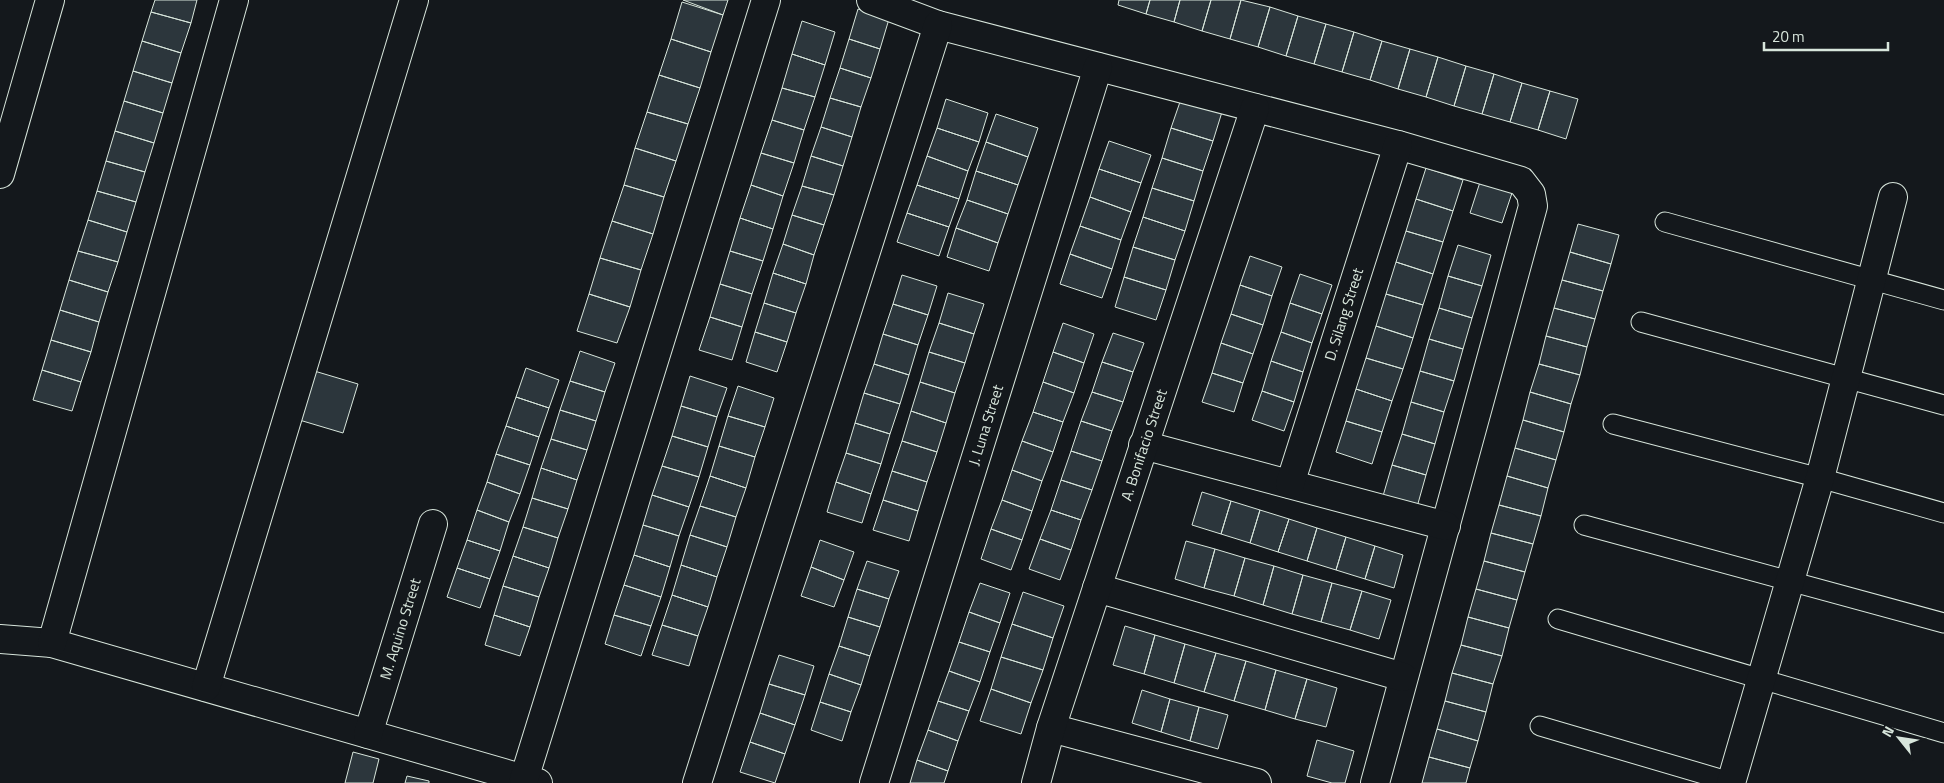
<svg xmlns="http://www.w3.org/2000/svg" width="1944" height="783" viewBox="0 0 1944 783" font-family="'Titillium Web',sans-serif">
<rect width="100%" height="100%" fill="#14181c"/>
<path fill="#2c363c" stroke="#d8e6dc" d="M 155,0 L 197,0 L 191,23 L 151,12 Z
M 683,0 L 728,0 L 723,15 Z
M 1119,0 L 1150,0 L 1146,14 L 1118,5 Z
M 1150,0 L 1180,0 L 1174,22 L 1146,14 Z
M 1180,0 L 1211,0 L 1202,31 L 1174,22 Z
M 1211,0 L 1241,0 L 1230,39 L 1202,31 Z
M 1241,0 L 1270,7 L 1258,47 L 1230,39 Z
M 682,2 L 723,15 L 711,52 L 671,39 Z
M 1270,7 L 1298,16 L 1286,56 L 1258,47 Z
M 858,9 L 889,19 L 880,49 L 849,39 Z
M 151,12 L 191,23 L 181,53 L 142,41 Z
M 1298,16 L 1326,24 L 1314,64 L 1286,56 Z
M 802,21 L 835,32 L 825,65 L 792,54 Z
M 1326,24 L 1354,32 L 1342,72 L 1314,64 Z
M 1354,32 L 1382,41 L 1370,80 L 1342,72 Z
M 671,39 L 711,52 L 700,88 L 659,75 Z
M 849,39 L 880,49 L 871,78 L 840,68 Z
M 142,41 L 181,53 L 172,83 L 133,71 Z
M 1382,41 L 1410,49 L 1398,89 L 1370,80 Z
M 1410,49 L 1438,57 L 1426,97 L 1398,89 Z
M 792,54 L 825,65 L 815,97 L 782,88 Z
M 1438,57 L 1466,66 L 1454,106 L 1426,97 Z
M 1466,66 L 1494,74 L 1482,114 L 1454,106 Z
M 840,68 L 871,78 L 861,107 L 830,98 Z
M 133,71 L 172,83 L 163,113 L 124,101 Z
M 1494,74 L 1522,83 L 1510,122 L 1482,114 Z
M 659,75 L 700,88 L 688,124 L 647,112 Z
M 1522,83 L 1550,91 L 1538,130 L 1510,122 Z
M 782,88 L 815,97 L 804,130 L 772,120 Z
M 1550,91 L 1578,99 L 1566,139 L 1538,130 Z
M 830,98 L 861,107 L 852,137 L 821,127 Z
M 946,99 L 988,113 L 979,142 L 937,128 Z
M 1181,99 L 1222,112 L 1213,141 L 1171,128 Z
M 124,101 L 163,113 L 154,143 L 115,131 Z
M 647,112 L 688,124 L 676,161 L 635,148 Z
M 996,114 L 1038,128 L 1028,157 L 986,142 Z
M 772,120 L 804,130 L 794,163 L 761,153 Z
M 821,127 L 852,137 L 843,166 L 811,156 Z
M 937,128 L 979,142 L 968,171 L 927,156 Z
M 1171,128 L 1213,141 L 1203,171 L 1162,158 Z
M 115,131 L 154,143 L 145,172 L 106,161 Z
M 1109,141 L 1151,155 L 1141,183 L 1099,169 Z
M 986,142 L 1028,157 L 1018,185 L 976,171 Z
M 635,148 L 676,161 L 664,197 L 624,185 Z
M 761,153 L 794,163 L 783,196 L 751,185 Z
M 811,156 L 843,166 L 834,195 L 802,186 Z
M 927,156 L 968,171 L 959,199 L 917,185 Z
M 1162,158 L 1203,171 L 1194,201 L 1152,188 Z
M 106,161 L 145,172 L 136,202 L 97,191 Z
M 1426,168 L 1463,180 L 1453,211 L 1416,199 Z
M 1099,169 L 1141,183 L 1131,212 L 1090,197 Z
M 976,171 L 1018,185 L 1008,214 L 967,200 Z
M 1481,179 L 1513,190 L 1502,223 L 1470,213 Z
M 624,185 L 664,197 L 653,234 L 612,221 Z
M 751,185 L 783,196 L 773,229 L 740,218 Z
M 917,185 L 959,199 L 949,227 L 907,213 Z
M 802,186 L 834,195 L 824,225 L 792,215 Z
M 1152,188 L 1194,201 L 1185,231 L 1143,217 Z
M 97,191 L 136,202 L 127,232 L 88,220 Z
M 1090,197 L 1131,212 L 1121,240 L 1080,226 Z
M 1416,199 L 1453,211 L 1443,242 L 1406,231 Z
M 967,200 L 1008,214 L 998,243 L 956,228 Z
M 907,213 L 949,227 L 939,256 L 897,242 Z
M 792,215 L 824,225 L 814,255 L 783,244 Z
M 1143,217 L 1185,231 L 1175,260 L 1133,247 Z
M 740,218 L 773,229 L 763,261 L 730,251 Z
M 88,220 L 127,232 L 118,262 L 78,251 Z
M 612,221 L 653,234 L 641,270 L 600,258 Z
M 1578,224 L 1619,235 L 1611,264 L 1570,252 Z
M 1080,226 L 1121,240 L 1112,269 L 1070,254 Z
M 956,228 L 998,243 L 989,271 L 947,257 Z
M 1406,231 L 1443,242 L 1433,274 L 1396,262 Z
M 783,244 L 814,255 L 806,284 L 773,273 Z
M 1458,245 L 1491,255 L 1482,286 L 1448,276 Z
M 1133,247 L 1175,260 L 1166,290 L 1124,277 Z
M 78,251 L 118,262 L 108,292 L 69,280 Z
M 730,251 L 763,261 L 752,294 L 720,284 Z
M 1570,252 L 1611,264 L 1603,291 L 1562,280 Z
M 1070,254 L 1112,269 L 1102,298 L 1060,284 Z
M 1250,256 L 1282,267 L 1272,296 L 1240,285 Z
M 600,258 L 641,270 L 630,307 L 589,294 Z
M 1396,262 L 1433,274 L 1423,305 L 1386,294 Z
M 773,273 L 806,284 L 796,313 L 764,303 Z
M 1300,274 L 1332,285 L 1322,314 L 1290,303 Z
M 902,275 L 937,286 L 928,315 L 893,304 Z
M 1448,276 L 1482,286 L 1472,318 L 1439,308 Z
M 1124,277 L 1166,290 L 1156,320 L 1115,307 Z
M 69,280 L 108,292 L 99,322 L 60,310 Z
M 1562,280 L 1603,291 L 1595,319 L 1554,308 Z
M 720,284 L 752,294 L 742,327 L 710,317 Z
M 1240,285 L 1272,296 L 1263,325 L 1231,314 Z
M 948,293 L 984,304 L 974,334 L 939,323 Z
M 589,294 L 630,307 L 617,343 L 577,331 Z
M 1386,294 L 1423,305 L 1413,338 L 1376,326 Z
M 764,303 L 796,313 L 787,342 L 755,332 Z
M 1290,303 L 1322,314 L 1312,343 L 1281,332 Z
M 893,304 L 928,315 L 918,345 L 883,334 Z
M 1439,308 L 1472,318 L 1463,349 L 1429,339 Z
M 1554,308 L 1595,319 L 1587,347 L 1546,336 Z
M 60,310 L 99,322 L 91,352 L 51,340 Z
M 1231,314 L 1263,325 L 1253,354 L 1221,343 Z
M 710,317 L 742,327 L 732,360 L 699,350 Z
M 939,323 L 974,334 L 965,363 L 929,352 Z
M 1063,323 L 1094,334 L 1084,363 L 1053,352 Z
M 1376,326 L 1413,338 L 1403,369 L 1366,358 Z
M 755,332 L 787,342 L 777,372 L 746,362 Z
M 1281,332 L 1312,343 L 1303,372 L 1271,361 Z
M 1113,333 L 1144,343 L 1133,372 L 1102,362 Z
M 883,334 L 918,345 L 909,375 L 874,364 Z
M 1546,336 L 1587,347 L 1580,375 L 1539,364 Z
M 1429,339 L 1463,349 L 1454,381 L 1420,371 Z
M 51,340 L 91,352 L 81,382 L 42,370 Z
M 1221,343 L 1253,354 L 1243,383 L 1212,373 Z
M 580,351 L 615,363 L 605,392 L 570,381 Z
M 929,352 L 965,363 L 955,393 L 920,382 Z
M 1053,352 L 1084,363 L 1074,393 L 1043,382 Z
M 1366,358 L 1403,369 L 1392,401 L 1356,389 Z
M 1271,361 L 1303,372 L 1294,402 L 1262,391 Z
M 1102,362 L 1133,372 L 1123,402 L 1092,392 Z
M 874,364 L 909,375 L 900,404 L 864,393 Z
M 1539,364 L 1580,375 L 1571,404 L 1530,392 Z
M 526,368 L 559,380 L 549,408 L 516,397 Z
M 42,370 L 81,382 L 72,411 L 33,400 Z
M 311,370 L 358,384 L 343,433 L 296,419 Z
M 1420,371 L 1454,381 L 1444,412 L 1411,402 Z
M 1212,373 L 1243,383 L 1234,412 L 1202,402 Z
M 690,376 L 727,388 L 717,417 L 681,406 Z
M 570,381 L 605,392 L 596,421 L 560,410 Z
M 920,382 L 955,393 L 946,423 L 911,411 Z
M 1043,382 L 1074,393 L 1063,422 L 1033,412 Z
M 738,386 L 774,398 L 765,427 L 728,416 Z
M 1356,389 L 1392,401 L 1382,432 L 1346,421 Z
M 1262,391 L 1294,402 L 1284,431 L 1252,420 Z
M 1092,392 L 1123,402 L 1112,431 L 1081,421 Z
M 1530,392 L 1571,404 L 1564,432 L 1523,420 Z
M 864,393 L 900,404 L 890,434 L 855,423 Z
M 516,397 L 549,408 L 539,437 L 506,426 Z
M 1411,402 L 1444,412 L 1435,444 L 1402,434 Z
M 681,406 L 717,417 L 708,447 L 672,436 Z
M 560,410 L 596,421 L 587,450 L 551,439 Z
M 911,411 L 946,423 L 937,452 L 902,441 Z
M 1033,412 L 1063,422 L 1053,452 L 1022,441 Z
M 728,416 L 765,427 L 755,457 L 719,446 Z
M 1523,420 L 1564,432 L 1556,460 L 1515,448 Z
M 1081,421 L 1112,431 L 1102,461 L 1071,451 Z
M 1346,421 L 1382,432 L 1372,464 L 1336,452 Z
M 855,423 L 890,434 L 881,464 L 846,453 Z
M 506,426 L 539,437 L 530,465 L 496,454 Z
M 1402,434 L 1435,444 L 1426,475 L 1392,465 Z
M 672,436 L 708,447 L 699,477 L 662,466 Z
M 551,439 L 587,450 L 577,480 L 541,468 Z
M 902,441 L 937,452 L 927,482 L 892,471 Z
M 1022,441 L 1053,452 L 1042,481 L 1012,470 Z
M 719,446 L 755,457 L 746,488 L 710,476 Z
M 1515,448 L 1556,460 L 1548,488 L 1507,476 Z
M 1071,451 L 1102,461 L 1092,490 L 1061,480 Z
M 846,453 L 881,464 L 871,494 L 836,482 Z
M 496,454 L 530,465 L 520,494 L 487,482 Z
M 1392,465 L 1426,475 L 1417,507 L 1383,496 Z
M 662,466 L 699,477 L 689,507 L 652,495 Z
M 541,468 L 577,480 L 568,509 L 532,498 Z
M 1012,470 L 1042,481 L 1032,511 L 1002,500 Z
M 892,471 L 927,482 L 918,511 L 883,500 Z
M 710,476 L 746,488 L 736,517 L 700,506 Z
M 1507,476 L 1548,488 L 1541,516 L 1499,505 Z
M 1061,480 L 1092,490 L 1081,520 L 1051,510 Z
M 487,482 L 520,494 L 509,522 L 477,510 Z
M 836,482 L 871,494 L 862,523 L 827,512 Z
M 1202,492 L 1231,501 L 1221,534 L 1192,525 Z
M 652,495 L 689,507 L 679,536 L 643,525 Z
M 532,498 L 568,509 L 558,538 L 523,527 Z
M 883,500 L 918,511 L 909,541 L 873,530 Z
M 1002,500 L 1032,511 L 1022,540 L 991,529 Z
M 1231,501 L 1260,510 L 1250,543 L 1221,534 Z
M 1499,505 L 1541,516 L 1533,544 L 1491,533 Z
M 700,506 L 736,517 L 727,547 L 690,535 Z
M 477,510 L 509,522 L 500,551 L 467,540 Z
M 1051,510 L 1081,520 L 1071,550 L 1040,539 Z
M 1260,510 L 1289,519 L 1278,552 L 1250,543 Z
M 1289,519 L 1317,528 L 1307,561 L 1278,552 Z
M 643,525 L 679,536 L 670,567 L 634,555 Z
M 523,527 L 558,538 L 549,568 L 513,556 Z
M 1317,528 L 1346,537 L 1336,570 L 1307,561 Z
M 991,529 L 1022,540 L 1011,570 L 981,559 Z
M 1491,533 L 1533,544 L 1525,572 L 1484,561 Z
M 690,535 L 727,547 L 717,577 L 681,565 Z
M 1346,537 L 1375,546 L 1365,579 L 1336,570 Z
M 1040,539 L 1071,550 L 1060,580 L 1029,569 Z
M 467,540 L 500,551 L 490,579 L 457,568 Z
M 820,540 L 854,552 L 844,580 L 811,567 Z
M 1186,541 L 1215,549 L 1204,588 L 1175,579 Z
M 1375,546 L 1403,555 L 1394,588 L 1365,579 Z
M 1215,549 L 1245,558 L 1234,596 L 1204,588 Z
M 634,555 L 670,567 L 661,597 L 624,585 Z
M 513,556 L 549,568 L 539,597 L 503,586 Z
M 1245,558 L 1274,566 L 1263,605 L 1234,596 Z
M 867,561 L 899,571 L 889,599 L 857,589 Z
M 1484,561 L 1525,572 L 1517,600 L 1476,589 Z
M 681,565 L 717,577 L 708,607 L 672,595 Z
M 1274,566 L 1303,575 L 1292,614 L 1263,605 Z
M 811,567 L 844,580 L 834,607 L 801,596 Z
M 457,568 L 490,579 L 480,608 L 447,597 Z
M 1303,575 L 1332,583 L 1321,622 L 1292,614 Z
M 980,583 L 1010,593 L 1000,623 L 969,612 Z
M 1332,583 L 1362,591 L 1350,630 L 1321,622 Z
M 624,585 L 661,597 L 651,626 L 614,615 Z
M 503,586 L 539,597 L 530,627 L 494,615 Z
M 857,589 L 889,599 L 880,627 L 848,617 Z
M 1476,589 L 1517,600 L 1509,628 L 1468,617 Z
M 1362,591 L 1391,600 L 1379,639 L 1350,630 Z
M 1023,592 L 1064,606 L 1053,638 L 1012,624 Z
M 672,595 L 708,607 L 698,636 L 662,625 Z
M 969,612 L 1000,623 L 990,652 L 959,642 Z
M 494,615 L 530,627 L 520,656 L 485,645 Z
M 614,615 L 651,626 L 641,656 L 605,644 Z
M 848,617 L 880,627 L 870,656 L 839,646 Z
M 1468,617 L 1509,628 L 1502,656 L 1461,645 Z
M 1012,624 L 1053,638 L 1043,670 L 1001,657 Z
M 662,625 L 698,636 L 689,666 L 652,655 Z
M 1125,626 L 1155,635 L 1144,674 L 1113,665 Z
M 1155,635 L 1185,644 L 1174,683 L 1144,674 Z
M 959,642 L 990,652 L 980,682 L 949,671 Z
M 1185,644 L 1216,653 L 1204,692 L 1174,683 Z
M 1461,645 L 1502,656 L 1493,684 L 1452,673 Z
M 839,646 L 870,656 L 861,685 L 829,674 Z
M 1216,653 L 1246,661 L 1234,701 L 1204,692 Z
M 779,655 L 814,666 L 805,695 L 769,684 Z
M 1001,657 L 1043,670 L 1031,703 L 991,689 Z
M 1246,661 L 1276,670 L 1265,710 L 1234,701 Z
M 1276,670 L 1307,679 L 1295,719 L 1265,710 Z
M 949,671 L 980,682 L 969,711 L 938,701 Z
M 1452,673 L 1493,684 L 1486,712 L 1445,701 Z
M 829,674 L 861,685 L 851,712 L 820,702 Z
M 1307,679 L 1337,688 L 1326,727 L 1295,719 Z
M 769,684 L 805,695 L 795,725 L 760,713 Z
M 991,689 L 1031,703 L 1021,734 L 980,721 Z
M 1142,690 L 1170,699 L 1161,732 L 1132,723 Z
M 1170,699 L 1199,707 L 1190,741 L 1161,732 Z
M 938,701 L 969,711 L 958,741 L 928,730 Z
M 1445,701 L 1486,712 L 1478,741 L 1437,729 Z
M 820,702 L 851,712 L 842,741 L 811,730 Z
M 1199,707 L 1228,715 L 1218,749 L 1190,741 Z
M 760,713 L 795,725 L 785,754 L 750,742 Z
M 1437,729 L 1478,741 L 1470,768 L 1429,757 Z
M 928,730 L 958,741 L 948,771 L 917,760 Z
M 1317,740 L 1354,751 L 1345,783 L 1332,783 L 1307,776 Z
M 750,742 L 785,754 L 775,783 L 740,772 Z
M 353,752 L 379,759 L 373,783 L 345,783 Z
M 1429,757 L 1470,768 L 1466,783 L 1422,783 Z
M 917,760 L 948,771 L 944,783 L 910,783 Z
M 407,776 L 429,781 L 429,783 L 405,783 Z"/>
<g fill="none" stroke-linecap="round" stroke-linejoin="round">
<g stroke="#d8e6dc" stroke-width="21">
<path id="service" d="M 1665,222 L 1944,300
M 1641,322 L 1944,405
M 1613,424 L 1820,478 L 1944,513
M 1584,525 L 1944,623
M 1558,619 L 1944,733
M 1540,726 L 1734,783"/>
</g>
<g stroke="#d8e6dc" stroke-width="30">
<g id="minor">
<path d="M 871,0 L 938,25 L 1398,145 L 1521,181 L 1531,194 L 1533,206 L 1375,783"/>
<path d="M 0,174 L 50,0"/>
<path d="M 1143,445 L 1446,526"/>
<path id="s1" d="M 1290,484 L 1398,145"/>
<path d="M 1097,588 L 1403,677"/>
<path d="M 0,639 L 52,643 L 538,783"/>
<path d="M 52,643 L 234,0"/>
<path d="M 206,687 L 414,0"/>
<path d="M 1051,728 L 1257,783"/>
<path id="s2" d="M 368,734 L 433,524"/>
<path d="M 524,779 L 766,0"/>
<path d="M 697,783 L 938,25"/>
<path id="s3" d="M 874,783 L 1098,67"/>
<path id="s4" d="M 1036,783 L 1051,728 L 1255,108"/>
<path d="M 1731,783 L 1820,478 L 1893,197"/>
</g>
</g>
<use href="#service" stroke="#14181c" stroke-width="19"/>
<use href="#minor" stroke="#14181c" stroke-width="28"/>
</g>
<g text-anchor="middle" stroke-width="4" stroke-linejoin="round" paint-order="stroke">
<g font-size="15" fill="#d8e6dc" stroke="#14181c">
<text dy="5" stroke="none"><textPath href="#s1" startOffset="178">D. Silang Street</textPath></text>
<text dy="5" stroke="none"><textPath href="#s3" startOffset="375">J. Luna Street</textPath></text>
<text dy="5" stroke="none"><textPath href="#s4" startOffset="355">A. Bonifacio Street</textPath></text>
<text dy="5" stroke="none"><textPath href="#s2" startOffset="110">M. Aquino Street</textPath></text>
</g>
</g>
<g transform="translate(1899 738) rotate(300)" stroke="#14181c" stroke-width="4" paint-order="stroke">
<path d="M0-4L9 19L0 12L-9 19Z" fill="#d8e6dc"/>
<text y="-8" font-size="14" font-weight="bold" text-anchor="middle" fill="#d8e6dc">N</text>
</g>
<path d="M1764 42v8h124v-8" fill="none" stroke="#d8e6dc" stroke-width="2.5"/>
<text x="1772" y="42" font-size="15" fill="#d8e6dc" stroke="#14181c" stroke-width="4" paint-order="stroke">20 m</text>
</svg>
